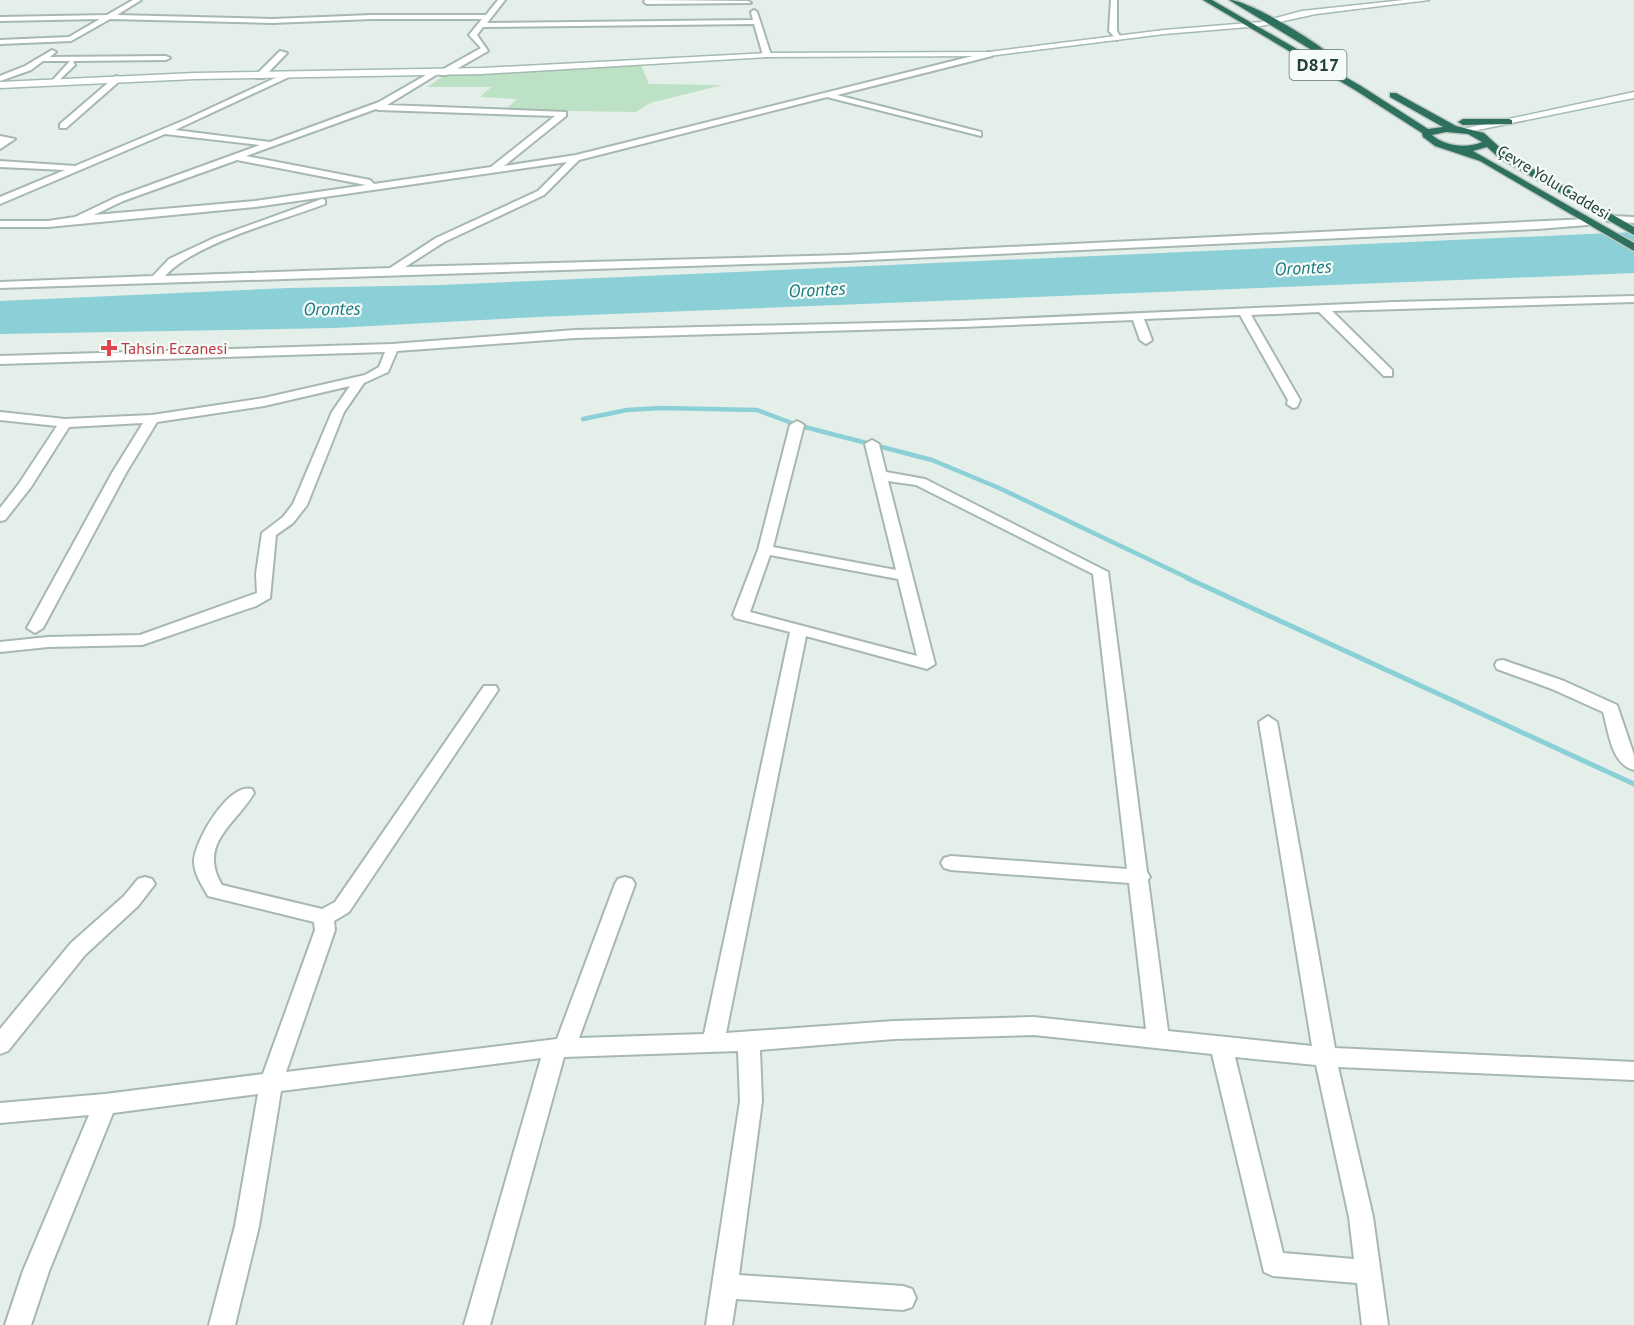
<svg xmlns="http://www.w3.org/2000/svg" width="1634" height="1325" viewBox="0 0 1634 1325" font-family="'PT Sans',sans-serif">
<rect width="100%" height="100%" fill="#e5efea"/>
<path fill="#bde1c4" d="M 641,65 L 649,84 L 722,85 L 650,103 L 636,112 L 505,110 L 517,99 L 480,97 L 491,87 L 427,87 L 445,75 Z"/>
<path fill="#8bd0d6" d="M 1634,232 L 1634,273 L 537,317 L 334,328 L 0,334 L 0,301 L 288,288 L 441,285 Z"/>
<g fill="none" stroke-linecap="round" stroke-linejoin="round">
<path stroke="#8bd0d6" stroke-width="4.5" d="M 583,419 L 627,410 L 661,408 L 757,410 L 797,425 L 932,460 L 999,488 L 1190,579"/>
<path stroke="#8bd0d6" stroke-width="5" d="M 1187,578 L 1634,784"/>
<g stroke="#a7b8b1" stroke-width="4">
<path id="street" d="M 133,0 L 141,0 L 117,15 L 272,19 L 372,15 L 486,15 L 498,0 L 505,0 L 487,23 L 753,20 L 751,12 L 754,10 L 757,12 L 771,55 L 767,57 L 763,55 L 754,24 L 483,27 L 477,35 L 488,51 L 446,75 L 440,75 L 440,71 L 481,48 L 469,35 L 482,19 L 372,19 L 272,23 L 110,19 L 71,41 L 0,44 L 0,40 L 69,37 L 100,19 L 0,21 L 0,17 L 107,15 Z
M 645,0 L 748,1 L 751,3 L 647,4 L 644,2 Z
M 1111,0 L 1117,0 L 1117,31 L 1121,38 L 1117,40 L 1109,31 Z
M 52,50 L 56,52 L 50,57 L 166,56 L 170,58 L 166,60 L 73,61 L 75,65 L 54,85 L 50,83 L 70,61 L 43,61 L 31,70 L 0,81 L 0,76 L 25,66 Z
M 280,51 L 287,53 L 263,78 L 257,78 L 257,74 Z
M 989,52 L 992,56 L 837,95 L 981,132 L 981,136 L 827,97 L 579,160 L 544,195 L 444,242 L 405,267 L 845,255 L 1587,219 L 1592,222 L 1587,225 L 1537,229 L 845,261 L 0,288 L 0,282 L 153,276 L 169,259 L 214,238 L 322,199 L 325,200 L 325,204 C 281,221 196,242 165,276 L 390,268 L 436,238 L 538,191 L 567,162 L 255,207 L 48,227 L 0,227 L 0,221 L 48,221 L 75,217 L 117,197 L 260,145 L 165,134 L 0,204 L 0,197 L 65,170 L 0,167 L 0,161 L 75,166 L 187,119 L 286,73 L 289,77 L 175,130 L 270,142 L 379,102 L 433,71 L 436,75 L 387,105 L 566,112 L 566,116 L 504,166 L 576,155 ZM 376,109 L 379,110 L 555,116 L 491,167 L 374,184 L 370,180 L 246,156 ZM 237,160 L 366,185 L 255,201 L 94,215 L 123,201 Z
M 116,76 L 123,78 L 66,128 L 60,128 L 60,124 Z
M 0,136 L 15,139 L 0,149 Z
M 1611,216 L 1634,217 L 1634,223 L 1607,221 L 1607,217 Z
M 1634,296 L 1634,302 L 1332,311 L 1392,370 L 1392,376 L 1384,376 L 1319,312 L 1251,315 L 1300,400 L 1297,407 L 1293,408 L 1287,404 L 1288,400 L 1240,315 L 1144,319 L 1152,340 L 1146,344 L 1140,340 L 1133,320 L 962,327 L 575,338 L 397,351 L 388,372 L 364,383 L 344,412 L 307,505 L 293,523 L 276,535 L 270,598 L 256,606 L 142,645 L 48,647 L 0,652 L 0,642 L 48,637 L 140,635 L 257,593 L 256,574 L 262,533 L 283,517 L 293,504 L 332,412 L 350,386 L 264,406 L 157,422 L 126,473 L 43,628 L 35,633 L 27,628 L 112,473 L 143,423 L 69,427 L 31,487 L 5,520 L 0,521 L 0,508 L 18,485 L 57,426 L 0,420 L 0,412 L 65,419 L 152,415 L 264,398 L 365,375 L 379,367 L 385,352 L 0,364 L 0,356 L 392,344 L 575,330 L 962,321 L 1394,302 Z
M 797,421 L 804,425 L 773,547 L 896,570 L 865,444 L 872,440 L 879,444 L 886,472 L 925,479 L 1108,572 L 1147,872 L 1150,877 L 1148,880 L 1168,1031 L 1312,1046 L 1259,722 L 1268,716 L 1277,722 L 1335,1048 L 1634,1062 L 1634,1080 L 1338,1067 L 1373,1217 L 1388,1325 L 1362,1325 L 1357,1283 L 1273,1276 L 1264,1272 L 1212,1054 L 1034,1035 L 894,1039 L 760,1050 L 762,1101 L 739,1275 L 903,1286 L 912,1289 L 916,1298 L 912,1307 L 903,1310 L 736,1299 L 732,1325 L 706,1325 L 740,1101 L 738,1051 L 564,1057 L 490,1325 L 464,1325 L 541,1058 L 281,1091 L 259,1226 L 235,1325 L 209,1325 L 235,1226 L 258,1094 L 113,1113 L 49,1271 L 31,1325 L 5,1325 L 23,1271 L 89,1115 L 0,1123 L 0,1103 L 105,1094 L 263,1074 L 315,930 L 314,922 L 208,896 C 202,885 194,874 194,861 C 195,840 229,782 252,789 L 254,793 C 236,824 197,844 222,885 L 322,909 L 335,902 L 484,686 L 496,686 L 498,690 L 349,912 L 334,921 L 335,930 L 286,1072 L 557,1039 L 615,884 L 618,879 L 625,877 L 632,879 L 635,884 L 579,1038 L 704,1034 L 790,632 L 735,618 L 733,615 L 758,550 L 790,425 ZM 888,481 L 916,485 L 1093,574 L 1127,869 L 951,856 L 944,858 L 941,863 L 944,868 L 951,870 L 1129,883 L 1146,1029 L 1034,1017 L 894,1021 L 726,1033 L 806,636 L 927,669 L 935,664 ZM 770,555 L 898,579 L 917,656 L 750,612 ZM 1235,1057 L 1316,1065 L 1349,1217 L 1354,1259 L 1283,1253 Z
M 1503,660 L 1564,681 L 1617,705 L 1634,755 L 1634,770 C 1611,764 1609,732 1603,712 L 1552,689 L 1497,669 L 1495,665 L 1497,661 Z
M 145,877 L 152,879 L 155,884 L 138,906 L 85,955 L 8,1051 L 0,1054 L 0,1029 L 71,943 L 124,896 L 138,879 Z"/>
</g>
<g stroke="#a3bbb1" stroke-width="3">
<path id="secondary" d="M 1404,0 L 1429,0 L 1316,14 L 1261,26 L 1164,34 L 989,56 L 767,57 L 482,74 L 195,79 L 0,88 L 0,82 L 195,73 L 482,68 L 767,53 L 989,52 L 1164,30 L 1261,22 L 1302,11 Z
M 1634,92 L 1634,98 L 1463,133 L 1458,130 Z"/>
</g>
<g stroke="#c1cac7" stroke-width="3">
<path id="highway" d="M 1203,0 L 1212,0 L 1361,86 L 1428,129 L 1443,127 L 1390,97 L 1390,93 L 1396,93 L 1456,126 L 1484,133 L 1507,154 L 1634,227 L 1634,235 L 1499,158 L 1487,147 L 1473,151 L 1634,243 L 1634,251 L 1480,161 L 1435,146 L 1423,137 L 1422,133 L 1355,90 ZM 1446,132 L 1468,134 L 1482,142 C 1466,149 1445,146 1432,135 Z
M 1229,0 C 1249,0 1317,42 1332,56 L 1325,58 Z
M 1509,119 L 1512,120 L 1512,124 L 1463,125 L 1458,122 L 1463,119 Z"/>
</g>
<use href="#street" fill="#fff" fill-rule="evenodd"/>
<use href="#secondary" fill="#fff" fill-rule="evenodd"/>
<use href="#highway" fill="#2d705d" fill-rule="evenodd"/>
</g>
<path fill="#e0444e" stroke="#f6fbf8" stroke-width="2" d="M106 339h6v6h6v6h-6v6h-6v-6h-6v-6h6z"/>
<g text-anchor="middle" stroke-width="4.5" stroke-linejoin="round" paint-order="stroke">
<g font-size="16" fill="#234237" stroke="#f6fbf8">
<text transform="translate(1554 182) rotate(31)" y="6">Çevre Yolu Caddesi</text>
</g>
<g font-size="16" fill="#be3a42" stroke="#f6fbf8" text-anchor="start">
<text x="121" y="354">Tahsin Eczanesi</text>
</g>
<rect fill="#f6fbf8" stroke="#627a71" stroke-width="1.5" x="1289.5" y="50" width="57" height="30" rx="4.5"/>
<g font-size="18" font-weight="bold" fill="#234237">
<text x="1318" y="71">D817</text>
</g>
<g font-size="18" font-style="italic" fill="#197982" stroke="#f6fbf8">
<text transform="translate(1303 268) rotate(-3)" y="6">Orontes</text>
<text transform="translate(817 290) rotate(-3)" y="6">Orontes</text>
<text transform="translate(332 309) rotate(-1)" y="6">Orontes</text>
</g>
</g>
</svg>
